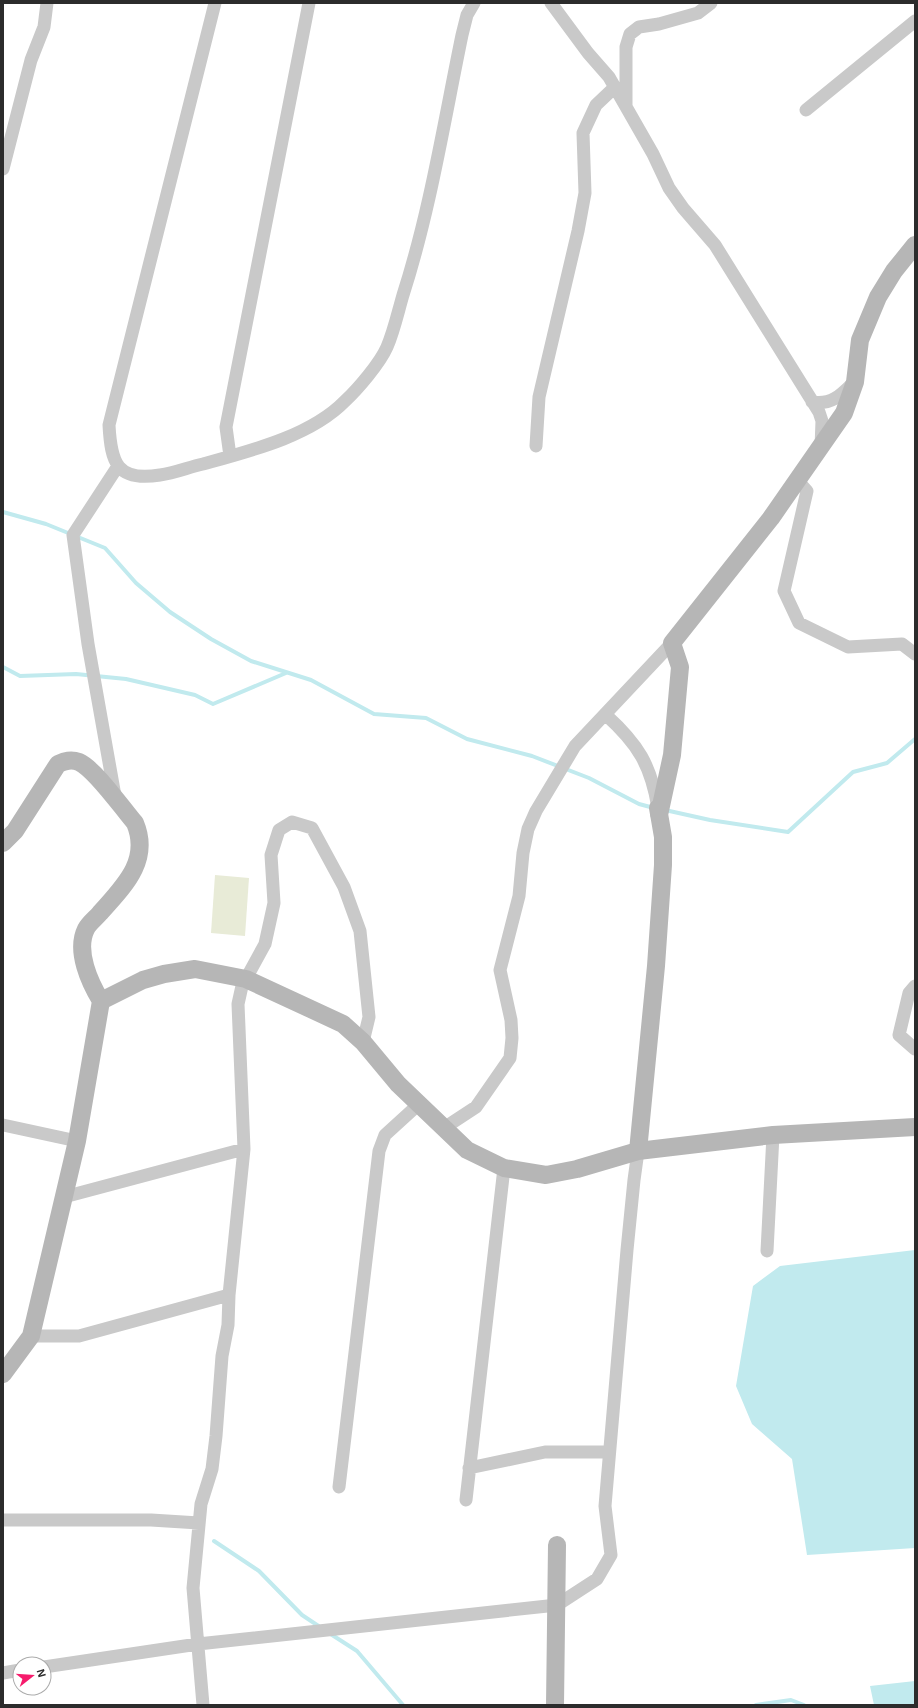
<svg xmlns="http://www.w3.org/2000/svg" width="918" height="1708" viewBox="0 0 918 1708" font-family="Arial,sans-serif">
<rect width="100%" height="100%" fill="#fff"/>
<path fill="#e8ebd7" d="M 215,875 L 249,878 L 245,936 L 211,933 Z"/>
<path fill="#c1eaee" d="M 915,1250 L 915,1548 L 807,1555 L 792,1459 L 752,1424 L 736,1386 L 753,1286 L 780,1266 Z
M 915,1681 L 915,1705 L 874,1705 L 870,1686 Z"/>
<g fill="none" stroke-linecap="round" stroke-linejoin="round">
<path stroke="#c1eaee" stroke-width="4" d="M 3,512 L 46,524 L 105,548 L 136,583 L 170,612 L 211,639 L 251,661 L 311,680 L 374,714 L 426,718 L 467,739 L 532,756 L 589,778 L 639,804 L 654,808
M 3,667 L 20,676 L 76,674 L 126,679 L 195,695 L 213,704 L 286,673
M 665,810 L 710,820 L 788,832 L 853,772 L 887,763 L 915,739
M 214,1541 L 259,1571 L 302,1615 L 320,1627
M 329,1633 L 357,1651 L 403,1705
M 756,1705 L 791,1700 L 804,1705"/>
<path stroke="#c9c9c9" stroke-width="13" d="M 215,3 L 109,425 C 111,463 117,482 160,475 C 175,473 189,467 203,464 C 250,451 311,436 345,401 C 358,389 380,363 387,347 C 394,331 398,312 403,295 C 430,211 444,122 462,35 L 467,15 L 474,3
M 551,3 L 588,53 L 609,77 L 653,154 L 669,188 L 683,208 L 715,245 L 819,412 L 822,421 L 821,447
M 626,105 L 626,47 L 630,34 L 639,27 L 659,24 L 698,13 L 711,3
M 806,110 L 915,21
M 3,169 L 31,60 L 44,27 L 47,3
M 812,402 C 831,405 840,396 853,383
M 536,446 L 539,397 L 578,231 L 585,193 L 583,133 L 596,105 L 615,87
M 230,456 L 226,427 L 309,3
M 798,481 L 807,491 L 784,591 L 799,623 L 848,647 L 902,644 L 915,654
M 606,715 C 638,744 651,765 658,808
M 115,796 L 88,644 L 73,535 L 118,466
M 915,986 L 909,993 L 899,1035 L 915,1049
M 3,1125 L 77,1141
M 444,1128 L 476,1107 L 510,1058 L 512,1038 L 511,1020 L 500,970 L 519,896 L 523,853 L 528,829 L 536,811 L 575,746 L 672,643
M 64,1197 L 244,1149
M 767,1251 L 773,1135
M 31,1336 L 79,1336 L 229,1295
M 469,1468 L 545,1452 L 609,1452
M 339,1487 L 379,1151 L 385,1135 L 419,1104
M 466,1500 L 504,1168
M 3,1520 L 151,1520 L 199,1523
M 44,1667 L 198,1644 L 557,1605 L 597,1579 L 611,1555 L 605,1506 L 627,1250 L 634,1180 L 638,1151
M 3,1673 L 20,1670
M 203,1705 L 193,1588 L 201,1504 L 212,1469 L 216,1436 L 222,1356 L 228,1325 L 229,1295 L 244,1149 L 238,1004 L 242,986 L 265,944 L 274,903 L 271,855 L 279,830 L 292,822 L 312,828 L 344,887 L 360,931 L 369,1017 L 363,1042"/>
<path stroke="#b6b6b6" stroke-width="18" d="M 659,815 L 672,755 L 680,667 L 672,643 L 771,518 L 844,413 L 855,382 L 860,340 L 878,297 L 894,271 L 915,245
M 3,843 L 15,831 L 58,764 C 65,761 71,759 79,762 C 96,770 122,808 135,823 C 151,861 123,887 100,913 C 96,918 89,923 86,929 C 75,951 90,983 101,1001 L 77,1141 L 31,1336 L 3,1374
M 101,1001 L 143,980 L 164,974 L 195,969 L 246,979 L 343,1024 L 363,1042 L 398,1084 L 467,1150 L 504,1168 L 546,1175 L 577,1169 L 638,1151 L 773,1135 L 915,1127
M 638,1151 L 656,966 L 663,865 L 663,837 L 658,808
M 555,1705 L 557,1545"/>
</g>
<rect width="918" height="1708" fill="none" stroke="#2c2c2c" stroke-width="8"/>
<g transform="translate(32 1676) rotate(73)"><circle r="19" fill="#ffffff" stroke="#ababab"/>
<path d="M0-3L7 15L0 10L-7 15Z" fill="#f61b6c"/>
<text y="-6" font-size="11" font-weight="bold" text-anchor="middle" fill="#2c2c2c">N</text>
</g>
</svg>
